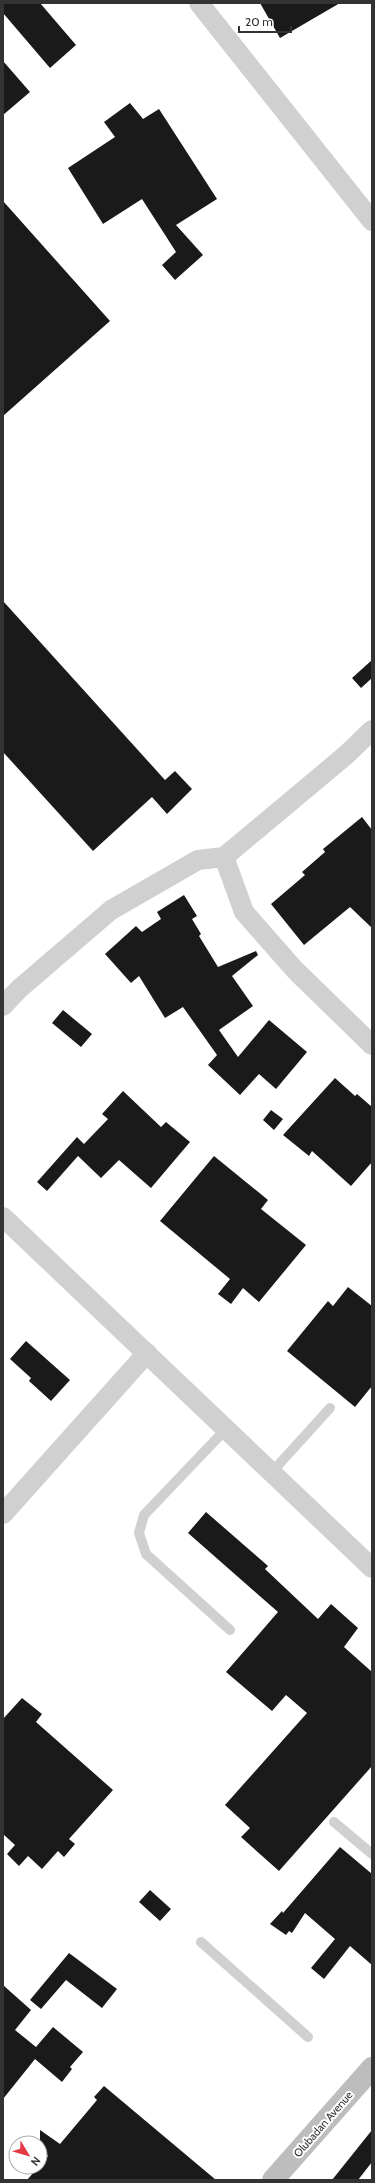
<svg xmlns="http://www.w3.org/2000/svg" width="375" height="2183" viewBox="0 0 375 2183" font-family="Cabin,sans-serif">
<rect width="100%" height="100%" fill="#fff"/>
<path fill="#1a1a1a" d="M 3,3 L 40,3 L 76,45 L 50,68 L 3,13 Z
M 260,3 L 340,3 L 280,38 Z
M 3,61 L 30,92 L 3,115 Z
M 130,103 L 143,119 L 159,109 L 217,199 L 176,225 L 203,255 L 175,280 L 162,265 L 176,252 L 142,199 L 103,224 L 68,168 L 115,137 L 104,122 Z
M 3,201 L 110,321 L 3,416 Z
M 3,601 L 165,780 L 175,771 L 192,789 L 167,814 L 152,797 L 93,851 L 3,752 Z
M 372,660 L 372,678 L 361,688 L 352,678 Z
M 362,817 L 372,830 L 372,928 L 350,907 L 304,945 L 271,904 L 305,875 L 302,872 L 325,852 L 323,849 Z
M 184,895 L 197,916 L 192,919 L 201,934 L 199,936 L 218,967 L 256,951 L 258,955 L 232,976 L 253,1006 L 219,1030 L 238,1057 L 269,1020 L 307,1052 L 276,1089 L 259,1074 L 240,1095 L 208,1065 L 217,1055 L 183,1007 L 165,1018 L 139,976 L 131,983 L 105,954 L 136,926 L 142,932 L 161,919 L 157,912 Z
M 63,1010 L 92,1034 L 81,1047 L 52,1023 Z
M 335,1078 L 355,1096 L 357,1094 L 372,1107 L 372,1162 L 351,1186 L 312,1151 L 309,1156 L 283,1135 Z
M 123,1091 L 161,1127 L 166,1122 L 190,1142 L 151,1188 L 119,1160 L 101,1178 L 78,1156 L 47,1191 L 37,1182 L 77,1137 L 84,1144 L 108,1119 L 102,1114 Z
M 271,1110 L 283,1119 L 274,1130 L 263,1120 Z
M 214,1156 L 268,1200 L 261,1209 L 306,1245 L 259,1302 L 243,1288 L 231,1304 L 218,1294 L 230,1279 L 160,1221 Z
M 348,1287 L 372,1306 L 372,1386 L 355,1407 L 287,1351 L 328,1301 L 333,1306 Z
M 26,1341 L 70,1380 L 51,1401 L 29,1381 L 31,1378 L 10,1359 Z
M 206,1512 L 268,1566 L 265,1569 L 318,1619 L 331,1604 L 358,1628 L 344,1647 L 372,1672 L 372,1766 L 279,1871 L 241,1837 L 250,1828 L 225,1805 L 307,1713 L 286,1695 L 272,1711 L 226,1672 L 278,1612 L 188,1533 Z
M 22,1698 L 42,1714 L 36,1722 L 113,1790 L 69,1839 L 75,1844 L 64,1857 L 58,1851 L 42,1869 L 28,1856 L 19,1866 L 7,1854 L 15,1845 L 3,1834 L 3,1719 Z
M 340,1847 L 372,1874 L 372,1965 L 350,1946 L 324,1979 L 311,1968 L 335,1939 L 305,1913 L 292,1933 L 289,1931 L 286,1935 L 270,1924 L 282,1911 L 283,1913 Z
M 150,1890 L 171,1909 L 160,1921 L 139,1902 Z
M 69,1953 L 117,1989 L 102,2008 L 66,1980 L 41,2009 L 30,2000 Z
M 3,1985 L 31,2010 L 15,2030 L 36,2047 L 53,2027 L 83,2052 L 70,2067 L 72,2069 L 62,2082 L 35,2059 L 3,2099 Z
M 104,2086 L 216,2180 L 27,2180 L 48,2156 L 40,2150 L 40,2130 L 60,2144 L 97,2100 L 94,2097 Z
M 372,2130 L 372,2162 L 358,2180 L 332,2180 Z"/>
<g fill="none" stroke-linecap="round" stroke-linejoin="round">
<path stroke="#d0d0d0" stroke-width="10" d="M 226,1429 L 144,1515 L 139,1533 L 146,1554 L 230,1630
M 272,1472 L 330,1408
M 334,1822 L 372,1854
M 201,1942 L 308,2037"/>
<path stroke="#d0d0d0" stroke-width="20" d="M 199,3 L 372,221
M 224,857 L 244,912 L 295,970 L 372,1045
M 3,1006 L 19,989 L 111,910 L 198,860 L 224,857 L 346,755 L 372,730
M 3,1217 L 372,1568
M 3,1514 L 147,1353"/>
<path stroke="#bdbdbd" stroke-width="22" d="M 273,2180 L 372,2068"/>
</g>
<g text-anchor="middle" stroke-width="4" stroke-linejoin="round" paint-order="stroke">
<g font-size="11" fill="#333" stroke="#fff">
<text transform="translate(323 2124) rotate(-49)" y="4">Olubadan Avenue</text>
</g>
</g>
<rect width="375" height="2183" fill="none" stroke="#333333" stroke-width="8"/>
<g transform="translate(28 2155) rotate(128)"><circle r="19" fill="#ffffff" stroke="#adadad"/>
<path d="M0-3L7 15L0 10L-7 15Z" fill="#e63946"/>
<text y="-6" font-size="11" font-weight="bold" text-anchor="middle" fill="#333333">N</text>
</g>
<path d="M239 26v6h52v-6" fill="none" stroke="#333333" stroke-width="2"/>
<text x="245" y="26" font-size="12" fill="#333333" stroke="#ffffff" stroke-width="3" paint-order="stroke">20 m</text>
</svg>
